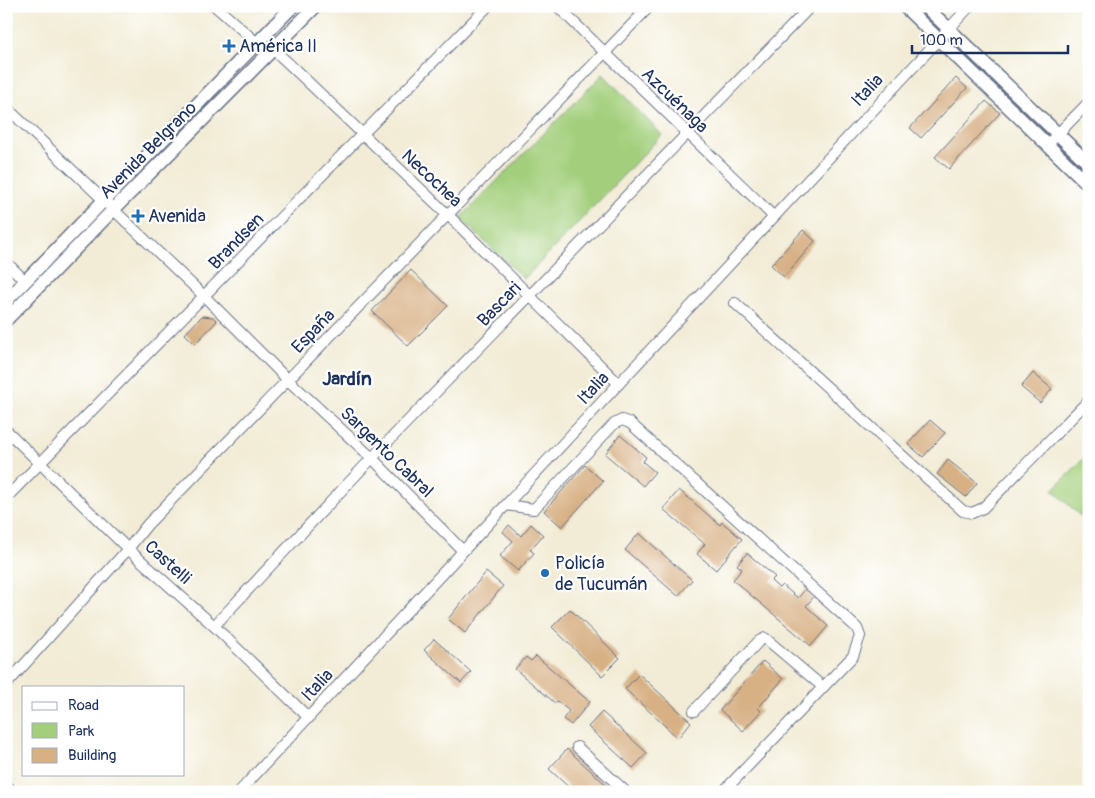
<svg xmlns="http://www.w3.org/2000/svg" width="1095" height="798" viewBox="0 0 1095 798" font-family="Pangolin,sans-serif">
<rect width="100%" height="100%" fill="#fff"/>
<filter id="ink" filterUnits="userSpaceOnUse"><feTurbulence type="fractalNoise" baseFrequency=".02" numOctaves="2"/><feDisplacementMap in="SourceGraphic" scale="10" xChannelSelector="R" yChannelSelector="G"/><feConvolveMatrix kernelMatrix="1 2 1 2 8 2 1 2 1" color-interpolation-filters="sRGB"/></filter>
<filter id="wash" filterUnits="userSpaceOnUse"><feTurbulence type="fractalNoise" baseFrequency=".0096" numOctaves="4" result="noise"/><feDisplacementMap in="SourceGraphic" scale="20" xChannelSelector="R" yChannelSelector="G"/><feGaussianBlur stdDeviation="1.12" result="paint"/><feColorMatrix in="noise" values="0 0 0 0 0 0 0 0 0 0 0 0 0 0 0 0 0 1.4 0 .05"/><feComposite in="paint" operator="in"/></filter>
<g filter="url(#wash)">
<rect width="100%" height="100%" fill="#f2ecd6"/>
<path fill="#a3cf7c" stroke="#5f7f6d" d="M 603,74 L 662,135 L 524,279 L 460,218 Z
M 1089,453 L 1089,524 L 1053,490 Z"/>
<g id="blocks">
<path fill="#d7b084" d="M 956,78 L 967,88 L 921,138 L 910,128 Z
M 986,101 L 1000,113 L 949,169 L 935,157 Z
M 803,230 L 815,241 L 784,277 L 771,265 Z
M 411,270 L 448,306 L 408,346 L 372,311 Z
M 202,316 L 213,317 L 217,321 L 195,344 L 185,334 Z
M 1033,373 L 1052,389 L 1040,403 L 1021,387 Z
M 930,420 L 945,433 L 923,457 L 908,444 Z
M 620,435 L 646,457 L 643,462 L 655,472 L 643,486 L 605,454 Z
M 948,460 L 977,483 L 966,497 L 937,474 Z
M 585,465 L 603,481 L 562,527 L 544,511 Z
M 679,490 L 720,525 L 722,522 L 742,539 L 716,570 L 697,554 L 705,544 L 663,509 Z
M 531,524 L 543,535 L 530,550 L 534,553 L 518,571 L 500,556 L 513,541 L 503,532 L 509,525 L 521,536 Z
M 639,533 L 692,580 L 678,596 L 625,550 Z
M 747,553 L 775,577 L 771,581 L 779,588 L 782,585 L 798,598 L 808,586 L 817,593 L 806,606 L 828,626 L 811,646 L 733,580 L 742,569 L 737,565 Z
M 486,572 L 503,586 L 465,633 L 448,619 Z
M 570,609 L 620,658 L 602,676 L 552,627 Z
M 434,639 L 471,672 L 461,683 L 424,650 Z
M 536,656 L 590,702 L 571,725 L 563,719 L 569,711 L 557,701 L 555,703 L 515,669 L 526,657 L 531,661 Z
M 763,661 L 783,679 L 758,708 L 761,711 L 743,731 L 720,710 Z
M 639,674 L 691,722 L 678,738 L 625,689 Z
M 602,712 L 647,753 L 633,768 L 588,727 Z
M 567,749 L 614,792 L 574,792 L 549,769 Z"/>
</g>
</g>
<g filter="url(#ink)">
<use href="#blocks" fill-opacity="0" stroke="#667188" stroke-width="1"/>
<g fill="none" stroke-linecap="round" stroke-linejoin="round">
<g stroke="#667188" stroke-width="12">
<path id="minor" d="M 215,6 L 257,43 L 274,50 L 287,62 L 448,215 L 619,384
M 557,6 L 773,216
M 6,107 L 205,297 L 288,380 L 372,458 L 463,551
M 1047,145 L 1089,102
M 6,262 L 25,281
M 735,303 L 963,511 L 972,513 L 983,508 L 1089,400
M 6,430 L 128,549 L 214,626 L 309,718
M 6,498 L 488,6
M 506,505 L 534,509 L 614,424 L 622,420 L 630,423 L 857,628 L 860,636 L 853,656 L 723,792
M 214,626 L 372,458 L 811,6
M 6,685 L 128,549 L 147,525 L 650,6
M 694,711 L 759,641 L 765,638 L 823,687
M 577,747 L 626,792
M 6,785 L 13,792
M 239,792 L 970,6"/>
</g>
<g stroke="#667188" stroke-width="15">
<path id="major" d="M 904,6 L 1089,185
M 925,6 L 1089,164
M 6,301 L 293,6
M 6,320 L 113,210 L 316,6"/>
</g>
<use href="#minor" stroke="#fff" stroke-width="10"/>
<use href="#major" stroke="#fff" stroke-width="12"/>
</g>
</g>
<g fill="#1f6fb2" stroke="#fff" stroke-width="2">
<path d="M226.5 38.5h5v5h5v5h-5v5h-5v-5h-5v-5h5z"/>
<path d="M135.5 208.5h5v5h5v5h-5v5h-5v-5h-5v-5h5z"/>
<circle cx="545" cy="573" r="5"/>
</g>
<g text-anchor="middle" stroke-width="4.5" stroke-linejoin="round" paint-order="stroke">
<g font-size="18" fill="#1b2f5e" stroke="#fff" text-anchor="start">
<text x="239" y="52">América II</text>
<text x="148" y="222">Avenida</text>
<text x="555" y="569">Policía<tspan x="555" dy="21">de Tucumán</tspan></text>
</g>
<g font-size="18" fill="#1b2f5e" stroke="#fff">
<text transform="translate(867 90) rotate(-47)" y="6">Italia</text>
<text transform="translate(675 100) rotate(44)" y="6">Azcuénaga</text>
<text transform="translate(148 150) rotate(-45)" y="6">Avenida Belgrano</text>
<text transform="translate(432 178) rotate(43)" y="6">Necochea</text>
<text transform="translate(236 241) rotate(-46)" y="6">Brandsen</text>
<text transform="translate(499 304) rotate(-46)" y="6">Bascari</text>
<text transform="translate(313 331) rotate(-46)" y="6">España</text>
<text transform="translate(593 388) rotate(-47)" y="6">Italia</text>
<text transform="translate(387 452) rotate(44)" y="6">Sargento Cabral</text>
<text transform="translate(168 562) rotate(42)" y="6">Castelli</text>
<text transform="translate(317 685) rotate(-47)" y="6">Italia</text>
</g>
<g font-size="19" font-weight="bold" fill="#1b2f5e" stroke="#fff">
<text x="347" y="385">Jardín</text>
</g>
</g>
<rect width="1095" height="798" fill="none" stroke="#fff" stroke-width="25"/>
<rect x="22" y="686" width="162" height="90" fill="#ffffff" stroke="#a4acbf"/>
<rect x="32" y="702" width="25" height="8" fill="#ffffff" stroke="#a4acbf"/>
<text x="68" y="710" font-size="15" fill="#1b2f5e">Road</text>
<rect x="32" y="723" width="25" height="15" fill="#a3cf7c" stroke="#a4acbf"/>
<text x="68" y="736" font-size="15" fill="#1b2f5e">Park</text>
<rect x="32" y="748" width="25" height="15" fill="#d7b084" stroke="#a4acbf"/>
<text x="68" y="760" font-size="15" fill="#1b2f5e">Building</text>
<path d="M912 45v8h156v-8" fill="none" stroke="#1b2f5e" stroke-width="2.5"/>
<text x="920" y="45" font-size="15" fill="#1b2f5e" stroke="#ffffff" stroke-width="4" paint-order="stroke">100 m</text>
</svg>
